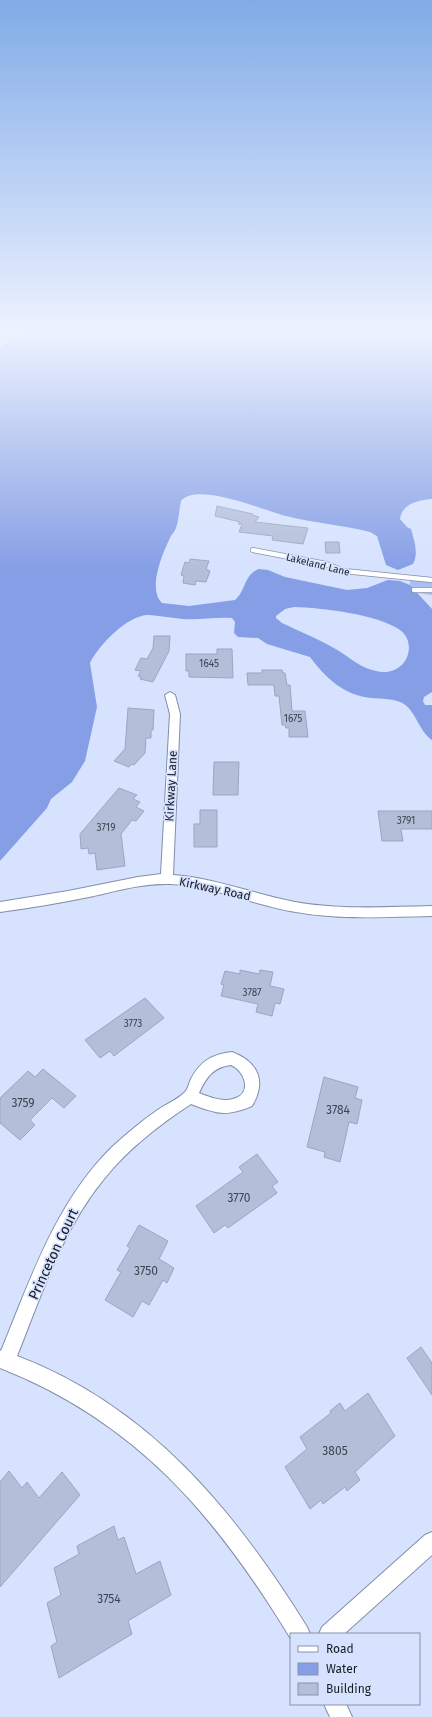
<svg xmlns="http://www.w3.org/2000/svg" width="432" height="1717" viewBox="0 0 432 1717" font-family="'Fira Sans',sans-serif">
<rect width="100%" height="100%" fill="#d6e2fe"/>
<path fill="#abbef1" d="M 410,578 L 432,582 L 432,595 L 418,593 L 410,585 Z"/>
<path fill="#859ee5" fill-rule="evenodd" d="M 30,331 L 432,331 L 432,499 C 418,500 402,504 400,519 L 407,527 L 411,529 C 414,540 419,553 413,564 L 398,570 L 386,565 L 377,536 L 370,532 C 342,525 314,523 286,516 C 265,511 197,481 181,501 C 179,510 179,519 176,528 C 175,531 173,533 171,536 C 163,552 147,589 162,603 L 189,606 L 235,600 C 246,591 244,574 259,569 L 268,570 L 285,577 L 347,590 L 367,588 L 388,580 L 400,581 L 410,585 L 432,609 L 432,692 L 424,697 L 423,701 L 425,705 L 432,705 L 432,740 C 419,731 416,712 404,704 C 394,698 382,699 371,698 C 343,695 325,677 310,657 L 267,644 L 258,638 L 238,637 L 234,633 L 235,622 L 232,618 C 216,617 199,620 183,619 C 172,618 161,616 150,615 C 129,613 98,646 90,663 L 97,707 L 85,761 L 72,782 L 51,799 L 47,808 L 0,861 L 0,347 L 16,337 ZM 294,607 C 322,608 377,614 400,630 C 419,644 406,678 376,671 C 363,669 350,658 339,651 C 321,640 301,632 282,623 L 276,618 L 276,616 L 285,609 Z"/>
<path fill="#b3bed9" stroke="#9ba6c1" d="M 217,506 L 253,514 L 252,515 L 259,517 L 255,522 L 308,528 L 303,544 L 272,540 L 273,536 L 239,532 L 242,524 L 238,524 L 240,522 L 215,516 Z
M 325,542 L 339,542 L 340,553 L 326,553 Z
M 190,559 L 209,561 L 206,569 L 210,571 L 206,582 L 196,581 L 195,585 L 183,583 L 184,576 L 181,575 L 185,562 L 189,563 Z
M 154,636 L 170,636 L 169,651 L 153,682 L 140,679 L 141,677 L 138,676 L 141,671 L 135,670 L 141,658 L 147,659 L 153,648 Z
M 217,649 L 232,649 L 233,678 L 189,677 L 189,671 L 186,671 L 186,654 L 217,654 Z
M 262,670 L 282,670 L 283,673 L 285,673 L 287,685 L 290,685 L 292,711 L 305,711 L 308,737 L 289,737 L 289,728 L 286,728 L 285,725 L 282,725 L 279,696 L 275,696 L 274,685 L 248,685 L 247,673 L 262,673 Z
M 128,708 L 154,710 L 153,730 L 151,730 L 151,738 L 146,738 L 145,753 L 134,765 L 132,764 L 129,767 L 114,761 L 125,749 Z
M 214,762 L 239,762 L 238,795 L 213,795 Z
M 119,788 L 137,795 L 133,799 L 140,802 L 136,807 L 144,811 L 136,821 L 132,820 L 121,834 L 125,866 L 97,870 L 95,853 L 89,854 L 88,848 L 81,849 L 80,834 Z
M 200,810 L 217,810 L 217,847 L 194,847 L 194,824 L 200,824 Z
M 378,811 L 432,811 L 432,829 L 401,829 L 403,841 L 382,841 Z
M 240,970 L 259,974 L 260,970 L 273,972 L 270,986 L 284,989 L 280,1004 L 275,1003 L 272,1016 L 256,1012 L 258,1004 L 221,996 L 224,985 L 221,984 L 225,971 L 240,974 Z
M 145,998 L 164,1018 L 114,1056 L 110,1051 L 100,1058 L 85,1040 Z
M 43,1069 L 76,1096 L 64,1108 L 52,1098 L 30,1120 L 35,1125 L 20,1140 L 0,1123 L 0,1098 L 28,1071 L 35,1077 Z
M 324,1077 L 358,1087 L 355,1098 L 362,1100 L 357,1124 L 349,1122 L 340,1162 L 324,1157 L 325,1152 L 307,1147 Z
M 257,1154 L 278,1182 L 272,1186 L 277,1193 L 228,1228 L 225,1225 L 214,1233 L 196,1206 L 243,1172 L 239,1167 Z
M 139,1225 L 168,1241 L 159,1259 L 174,1268 L 167,1283 L 163,1280 L 149,1305 L 142,1301 L 133,1317 L 105,1300 L 121,1272 L 117,1270 L 130,1248 L 127,1246 Z
M 421,1347 L 432,1363 L 432,1395 L 407,1358 Z
M 368,1393 L 395,1436 L 355,1472 L 360,1480 L 347,1491 L 345,1487 L 323,1504 L 321,1500 L 310,1509 L 285,1467 L 307,1449 L 300,1437 L 331,1413 L 330,1411 L 340,1403 L 345,1411 Z
M 9,1471 L 22,1488 L 27,1482 L 39,1498 L 62,1472 L 80,1495 L 0,1587 L 0,1482 Z
M 114,1526 L 118,1540 L 124,1537 L 136,1574 L 160,1561 L 171,1595 L 128,1621 L 132,1634 L 59,1678 L 51,1646 L 57,1642 L 47,1603 L 61,1595 L 54,1568 L 79,1554 L 77,1546 Z"/>
<g fill="none" stroke-linecap="round" stroke-linejoin="round">
<g stroke="#838ea8" stroke-width="6">
<path id="service" d="M 253,550 L 326,564 L 344,571 L 432,580
M 414,590 L 432,590"/>
</g>
<g stroke="#838ea8" stroke-width="2">
<path id="minor" d="M 170,692 L 175,695 L 180,714 L 173,875 C 215,878 254,894 295,902 C 340,910 387,907 432,906 L 432,916 C 387,917 341,920 296,912 C 253,905 213,886 170,884 C 142,883 116,891 89,897 C 60,903 30,908 0,912 L 0,902 L 68,891 L 138,877 L 161,874 L 170,714 L 165,695 Z
M 232,1052 C 258,1062 267,1081 252,1106 C 226,1117 217,1114 191,1104 C 159,1125 128,1149 104,1179 C 62,1230 41,1296 17,1356 C 149,1406 235,1511 307,1627 L 310,1634 L 291,1634 L 291,1639 C 216,1516 137,1422 0,1368 L 0,1350 L 1,1351 C 30,1280 56,1202 112,1147 C 127,1133 143,1120 159,1109 C 167,1104 178,1099 185,1092 C 188,1089 189,1083 191,1079 C 200,1061 213,1054 232,1052 ZM 231,1065 C 245,1071 253,1094 233,1099 C 222,1102 209,1097 199,1093 C 206,1078 213,1067 231,1065 Z
M 432,1532 L 432,1555 L 344,1634 L 319,1634 L 322,1627 L 425,1535 Z
M 324,1704 L 346,1704 L 352,1717 L 330,1717 Z"/>
</g>
<use href="#service" stroke="#fff" stroke-width="4.5"/>
<use href="#minor" fill="#fff" fill-rule="evenodd"/>
</g>
<linearGradient id="sky" x2="0" y2="1"><stop stop-color="#80abe7"/><stop offset="0.58" stop-color="#edf2ff"/><stop offset="1" stop-color="#edf2ff" stop-opacity="0"/></linearGradient>
<rect width="432" height="572" fill="url(#sky)"/>
<g text-anchor="middle" stroke-width="3.5" stroke-linejoin="round" paint-order="stroke">
<g font-size="10" fill="#171b25" stroke="#d6e2fe">
<text transform="translate(318 564) rotate(14)" y="4">Lakeland Lane</text>
</g>
<g font-size="10" fill="#3e4452">
<text x="209" y="667">1645</text>
<text x="293" y="722">1675</text>
<text x="406" y="824">3791</text>
<text x="106" y="831">3719</text>
<text x="252" y="996">3787</text>
<text x="133" y="1027">3773</text>
</g>
<g font-size="12" fill="#171b25" stroke="#d6e2fe">
<text transform="translate(171 786) rotate(-87)" y="4">Kirkway Lane</text>
<text transform="translate(215 889) rotate(12)" y="4">Kirkway Road</text>
</g>
<g font-size="12" fill="#3e4452">
<text x="23" y="1107">3759</text>
<text x="338" y="1114">3784</text>
<text x="239" y="1202">3770</text>
<text x="146" y="1275">3750</text>
<text x="335" y="1455">3805</text>
<text x="109" y="1603">3754</text>
</g>
<g font-size="14" fill="#171b25" stroke="#d6e2fe">
<text transform="translate(53 1254) rotate(-65)" y="5">Princeton Court</text>
</g>
</g>
<rect x="290" y="1633" width="130" height="72" fill="#d6e2fe" stroke="#8a92a7"/>
<rect x="298" y="1646" width="20" height="6" fill="#ffffff" stroke="#8a92a7"/>
<text x="326" y="1653" font-size="12" fill="#171b25">Road</text>
<rect x="298" y="1663" width="20" height="12" fill="#859ee5" stroke="#8a92a7"/>
<text x="326" y="1673" font-size="12" fill="#171b25">Water</text>
<rect x="298" y="1683" width="20" height="12" fill="#b3bed9" stroke="#8a92a7"/>
<text x="326" y="1693" font-size="12" fill="#171b25">Building</text>
</svg>
